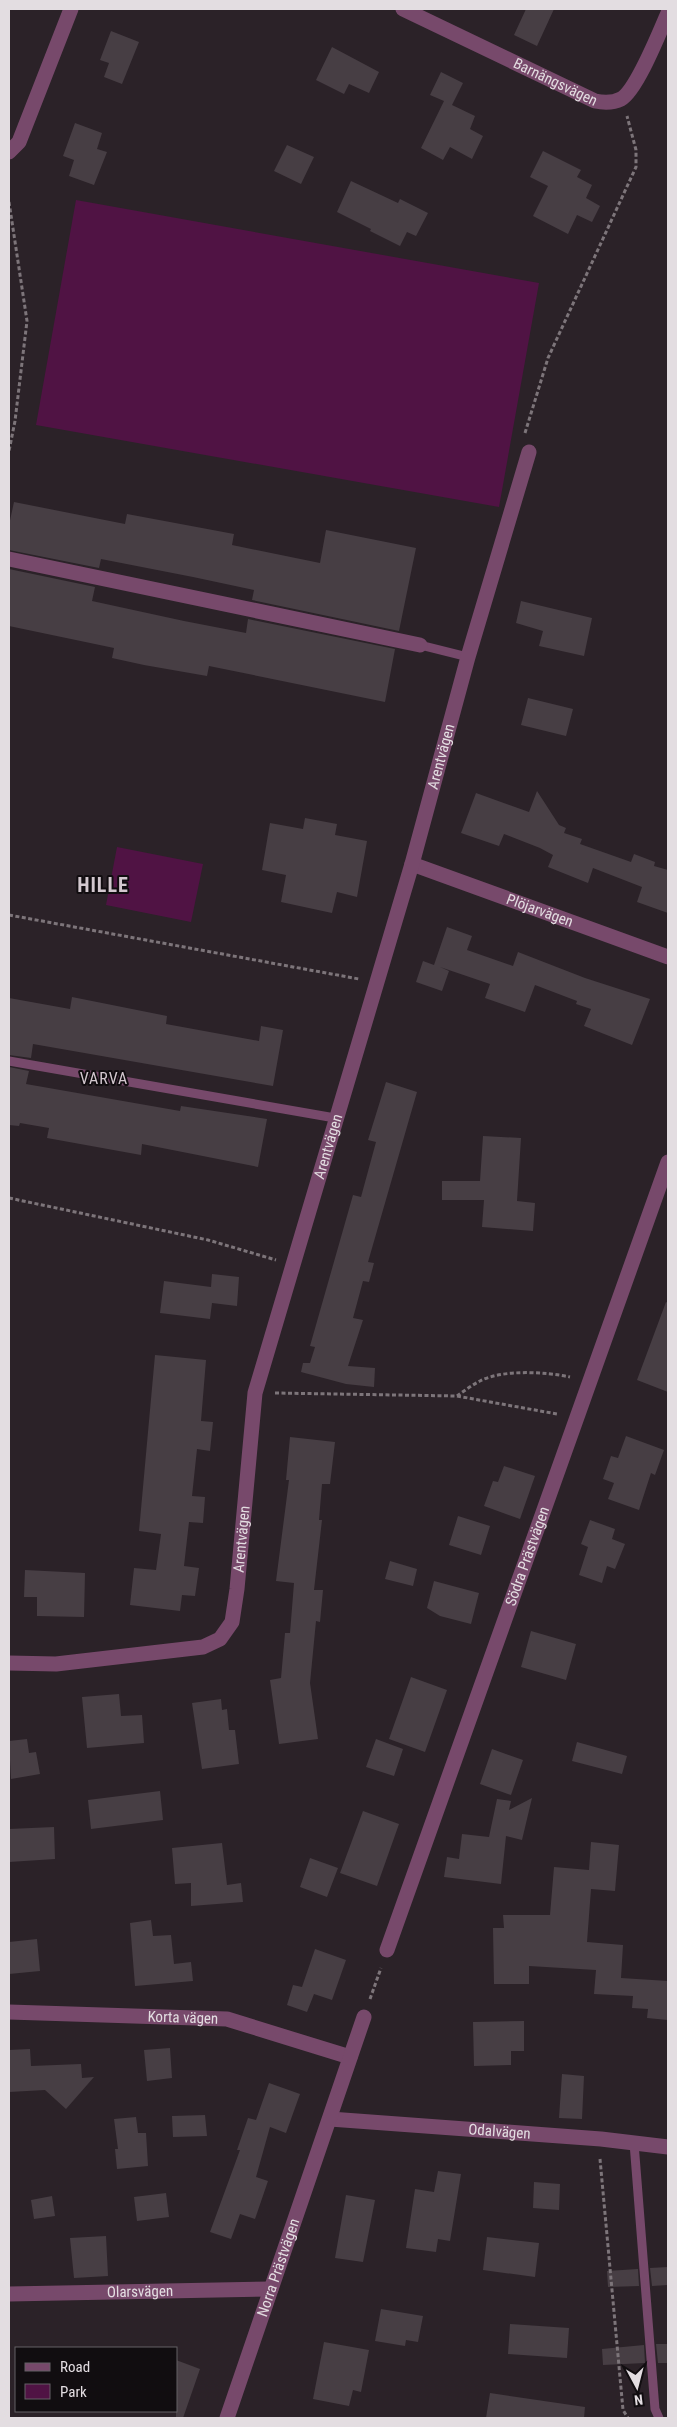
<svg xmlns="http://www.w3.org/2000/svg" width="677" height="2427" viewBox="0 0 677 2427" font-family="'Roboto Condensed',sans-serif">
<rect width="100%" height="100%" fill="#2b2228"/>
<path fill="#501344" d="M 76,200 L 539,283 L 499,507 L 36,425 Z
M 117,847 L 203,864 L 191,922 L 106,905 Z"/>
<path fill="#473e44" d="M 526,9 L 554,9 L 537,46 L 514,35 Z
M 111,31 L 139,42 L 122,84 L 104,77 L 109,63 L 100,60 Z
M 332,47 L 379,72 L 369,93 L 349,84 L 344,94 L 316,80 Z
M 441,72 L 463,83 L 452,105 L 475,116 L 470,129 L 483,136 L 472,159 L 450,147 L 443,160 L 421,148 L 444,101 L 430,95 Z
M 75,123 L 102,133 L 97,149 L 107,152 L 94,185 L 69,176 L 74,160 L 63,156 Z
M 287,145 L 314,157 L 301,184 L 274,171 Z
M 543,151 L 581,170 L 577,177 L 592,185 L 586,198 L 600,206 L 592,222 L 577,215 L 568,234 L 533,216 L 548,186 L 530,177 Z
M 351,181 L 398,203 L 400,199 L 428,213 L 416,236 L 407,232 L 400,246 L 370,231 L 371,229 L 337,212 Z
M 14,502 L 125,524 L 127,514 L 202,528 L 234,534 L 232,545 L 320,563 L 326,530 L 416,548 L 399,631 L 252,600 L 254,590 L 193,577 L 101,559 L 99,568 L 9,550 L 9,525 Z
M 9,569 L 95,587 L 92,601 L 184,621 L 246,633 L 248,619 L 395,649 L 385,702 L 209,666 L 207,676 L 144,665 L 112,658 L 114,648 L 9,626 Z
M 521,601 L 592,618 L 584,656 L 539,646 L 543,631 L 516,623 Z
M 528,698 L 573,709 L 566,736 L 521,725 Z
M 537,791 L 559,825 L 566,828 L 564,833 L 582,839 L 580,844 L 631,862 L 634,854 L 655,862 L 654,866 L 668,870 L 668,913 L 637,902 L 642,887 L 593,868 L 588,883 L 548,867 L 553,855 L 540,848 L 504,834 L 499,846 L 461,833 L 476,793 L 529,812 Z
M 305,818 L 337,824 L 335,835 L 367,841 L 357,897 L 337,892 L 332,913 L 281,902 L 286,875 L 262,870 L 270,823 L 303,829 Z
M 447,927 L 472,936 L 467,950 L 513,966 L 518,952 L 585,978 L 650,999 L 632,1045 L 584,1026 L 591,1009 L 576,1004 L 577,1001 L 535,985 L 525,1012 L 485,998 L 490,984 L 440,967 L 449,971 L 442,991 L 416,982 L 423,961 L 434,965 Z
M 72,997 L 167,1016 L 166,1024 L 259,1041 L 261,1026 L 283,1030 L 273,1086 L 33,1044 L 31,1058 L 9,1055 L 9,998 L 70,1009 Z
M 9,1067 L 29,1071 L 26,1084 L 180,1111 L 181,1106 L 267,1119 L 258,1167 L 142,1144 L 141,1155 L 47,1138 L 49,1128 L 20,1123 L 19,1126 L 9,1125 Z
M 386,1082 L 417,1092 L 368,1262 L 374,1263 L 369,1282 L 363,1281 L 353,1318 L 363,1320 L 348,1366 L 375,1368 L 374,1387 L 346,1384 L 301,1372 L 303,1363 L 310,1363 L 315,1347 L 310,1346 L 353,1195 L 361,1197 L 376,1142 L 368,1140 Z
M 483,1136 L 521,1138 L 517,1201 L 535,1203 L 533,1231 L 482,1227 L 484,1200 L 442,1200 L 442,1181 L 480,1181 Z
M 212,1274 L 239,1277 L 237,1306 L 212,1303 L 210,1319 L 160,1313 L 164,1281 L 211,1287 Z
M 666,1302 L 668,1303 L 668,1392 L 637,1380 Z
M 155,1355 L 206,1360 L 201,1421 L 213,1422 L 210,1451 L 197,1449 L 192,1496 L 205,1497 L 203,1523 L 189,1522 L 184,1566 L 199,1568 L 195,1596 L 182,1595 L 180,1611 L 130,1605 L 134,1568 L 156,1570 L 161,1534 L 139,1531 Z
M 626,1436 L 664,1450 L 655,1475 L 651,1473 L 639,1510 L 608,1499 L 614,1483 L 603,1479 L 611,1456 L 618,1458 Z
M 290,1437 L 335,1442 L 330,1484 L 322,1484 L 319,1520 L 322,1520 L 314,1590 L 323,1590 L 320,1622 L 316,1621 L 310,1683 L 318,1739 L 279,1744 L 270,1680 L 281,1678 L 285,1633 L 290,1633 L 294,1583 L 276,1581 L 289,1480 L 286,1480 Z
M 504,1466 L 535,1476 L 520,1519 L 484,1506 L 493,1481 L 498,1482 Z
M 458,1516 L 490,1526 L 481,1555 L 449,1545 Z
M 590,1520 L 615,1529 L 612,1539 L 625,1544 L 615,1569 L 607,1566 L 602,1583 L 579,1575 L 588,1547 L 581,1544 Z
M 390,1561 L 417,1569 L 413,1586 L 385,1579 Z
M 25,1570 L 85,1573 L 84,1617 L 37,1616 L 37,1597 L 24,1597 Z
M 434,1581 L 479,1593 L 471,1624 L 440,1616 L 427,1608 Z
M 531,1631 L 576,1644 L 566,1680 L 521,1667 Z
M 411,1677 L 447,1690 L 425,1752 L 389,1739 Z
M 119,1694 L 121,1716 L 142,1715 L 144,1743 L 87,1748 L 82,1697 Z
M 221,1699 L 222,1710 L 227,1709 L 229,1730 L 235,1730 L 239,1764 L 202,1769 L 192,1703 Z
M 27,1739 L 29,1753 L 36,1752 L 40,1774 L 11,1779 L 9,1741 Z
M 376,1739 L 403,1749 L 394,1776 L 366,1767 Z
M 577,1742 L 627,1756 L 622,1774 L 572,1761 Z
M 492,1749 L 523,1760 L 511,1795 L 480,1784 Z
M 160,1791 L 163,1820 L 91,1829 L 88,1800 Z
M 532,1798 L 522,1840 L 506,1836 L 501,1884 L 444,1877 L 447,1857 L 459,1859 L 462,1834 L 489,1837 L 497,1799 L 511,1801 L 509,1810 Z
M 363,1811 L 399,1824 L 377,1886 L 340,1873 Z
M 54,1827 L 55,1859 L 9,1862 L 9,1829 Z
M 591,1842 L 619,1845 L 615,1891 L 591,1889 L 587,1942 L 623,1945 L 621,1978 L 668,1981 L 668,2020 L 647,2018 L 648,2009 L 632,2008 L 633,1996 L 594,1994 L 596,1970 L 529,1966 L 529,1984 L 494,1984 L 493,1928 L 504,1928 L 503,1915 L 550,1915 L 554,1867 L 589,1870 Z
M 222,1843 L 227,1885 L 241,1883 L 243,1902 L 191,1906 L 191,1883 L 175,1884 L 172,1848 Z
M 310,1858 L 338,1868 L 327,1897 L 300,1887 Z
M 151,1920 L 153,1936 L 171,1935 L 174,1964 L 191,1962 L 193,1981 L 135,1986 L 130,1923 Z
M 37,1939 L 40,1971 L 9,1974 L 9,1942 Z
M 315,1949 L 346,1960 L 332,2000 L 314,1994 L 307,2012 L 287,2005 L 293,1985 L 302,1987 Z
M 524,2021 L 524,2051 L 511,2051 L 511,2065 L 474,2066 L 473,2022 Z
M 170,2048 L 172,2078 L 147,2081 L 144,2050 Z
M 30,2049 L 31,2066 L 81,2064 L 82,2078 L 94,2077 L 66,2109 L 45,2090 L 9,2092 L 9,2050 Z
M 562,2074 L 584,2076 L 582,2119 L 559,2118 Z
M 269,2083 L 300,2094 L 286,2133 L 270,2127 L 256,2177 L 268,2181 L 255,2219 L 240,2214 L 231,2239 L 210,2232 L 240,2150 L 237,2150 L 248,2118 L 256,2120 Z
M 205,2115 L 207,2136 L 173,2137 L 172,2116 Z
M 136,2117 L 138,2133 L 146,2133 L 148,2166 L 117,2169 L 115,2149 L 118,2149 L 114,2119 Z
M 438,2171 L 461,2174 L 450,2241 L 438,2239 L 436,2252 L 406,2248 L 415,2189 L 434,2192 Z
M 534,2182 L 560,2184 L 559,2210 L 533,2208 Z
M 166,2193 L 169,2217 L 137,2221 L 134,2197 Z
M 346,2195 L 375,2200 L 363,2262 L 335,2258 Z
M 52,2196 L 55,2216 L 34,2219 L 31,2200 Z
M 106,2236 L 108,2276 L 74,2278 L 70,2238 Z
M 487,2237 L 539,2243 L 535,2277 L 483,2270 Z
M 668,2267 L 668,2285 L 652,2286 L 650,2268 Z
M 638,2269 L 639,2286 L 608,2287 L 607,2271 Z
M 381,2309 L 423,2316 L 418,2342 L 406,2340 L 405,2346 L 375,2341 Z
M 510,2324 L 569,2328 L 567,2358 L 508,2354 Z
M 324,2342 L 369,2350 L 361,2392 L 353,2390 L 349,2406 L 313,2399 Z
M 656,2344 L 668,2344 L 668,2363 L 658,2363 Z
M 644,2345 L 645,2363 L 603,2365 L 602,2349 Z
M 176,2360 L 200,2369 L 183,2418 L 176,2418 Z
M 490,2393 L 585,2407 L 584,2418 L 486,2418 Z"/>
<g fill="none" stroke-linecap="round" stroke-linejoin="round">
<path stroke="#7d757a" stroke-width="3" stroke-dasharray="4 2.5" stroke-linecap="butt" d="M 9,202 L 27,321 L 15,421 L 9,451
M 525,433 L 548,358 L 636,167 L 636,150 L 627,116
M 9,915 L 359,979
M 9,1198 L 208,1240 L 276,1260
M 275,1393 L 457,1396 C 464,1391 472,1385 480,1381 C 503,1369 546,1372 570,1377
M 457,1396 L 557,1414
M 370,1999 L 381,1968
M 600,2159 L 623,2410 L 628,2418"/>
<path stroke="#77496b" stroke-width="9" d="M 420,645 L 468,657
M 9,1061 L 335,1118
M 634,2143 L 655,2409 L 659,2418"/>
<g stroke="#77496b" stroke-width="15">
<path id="s1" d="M 403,9 L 595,101 C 604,103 613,103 621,99 C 637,90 660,31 668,13"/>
<path d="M 9,152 L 19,142 L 71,9"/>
<path d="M 9,559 L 420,645"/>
<path id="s2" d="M 412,864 L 668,957"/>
<path id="s3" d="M 9,1663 L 56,1664 L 203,1647 L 220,1639 L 232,1622 L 237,1589 L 255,1393 L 412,864 L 468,657 L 529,452"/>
<path id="s4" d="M 387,1950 L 668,1162"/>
<path id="s5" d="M 9,2012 L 227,2019 L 350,2057"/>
<path id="s6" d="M 330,2119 L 601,2139 L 668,2147"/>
<path id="s7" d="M 9,2294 L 271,2289"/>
<path id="s8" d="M 227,2418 L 364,2017"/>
</g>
</g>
<g text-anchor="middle" stroke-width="4" stroke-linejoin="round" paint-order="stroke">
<g font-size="15" fill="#e3dde1" stroke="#110d10">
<text dy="5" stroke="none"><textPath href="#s1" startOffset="169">Barnängsvägen</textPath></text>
<text dy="5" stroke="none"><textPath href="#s3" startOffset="1128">Arentvägen</textPath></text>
<text dy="5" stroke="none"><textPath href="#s2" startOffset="136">Plöjarvägen</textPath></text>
<text dy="5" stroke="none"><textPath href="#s3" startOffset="722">Arentvägen</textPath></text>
<text dy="5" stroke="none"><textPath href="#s3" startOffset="318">Arentvägen</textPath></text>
<text dy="5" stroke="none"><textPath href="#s4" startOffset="418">Södra Prästvägen</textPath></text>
<text dy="5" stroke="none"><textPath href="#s5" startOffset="174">Korta vägen</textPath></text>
<text dy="5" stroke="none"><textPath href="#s6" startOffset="170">Odalvägen</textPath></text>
<text dy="5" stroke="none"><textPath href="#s8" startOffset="159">Norra Prästvägen</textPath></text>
<text dy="5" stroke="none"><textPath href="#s7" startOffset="131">Olarsvägen</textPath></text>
</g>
<g font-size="16" letter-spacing="1" fill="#d3c8cf" stroke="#110d10">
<text x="104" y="1084">VARVA</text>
</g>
<g font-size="20" font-weight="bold" letter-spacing="1" fill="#d3c8cf" stroke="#110d10">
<text x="103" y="892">HILLE</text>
</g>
</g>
<rect width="677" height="2427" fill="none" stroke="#e3dde1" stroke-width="20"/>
<rect x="15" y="2347" width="162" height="65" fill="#110d10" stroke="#656064"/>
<rect x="25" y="2363" width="25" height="8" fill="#77496b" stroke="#656064"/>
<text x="60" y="2372" font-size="15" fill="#e3dde1">Road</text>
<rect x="25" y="2384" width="25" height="15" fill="#501344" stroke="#656064"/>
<text x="60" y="2397" font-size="15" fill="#e3dde1">Park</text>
<g transform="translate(637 2387) rotate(173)" stroke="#110d10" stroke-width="4" paint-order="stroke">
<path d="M0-4L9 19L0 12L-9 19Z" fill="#e3dde1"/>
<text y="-8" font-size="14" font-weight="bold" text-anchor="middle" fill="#e3dde1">N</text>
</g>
</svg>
